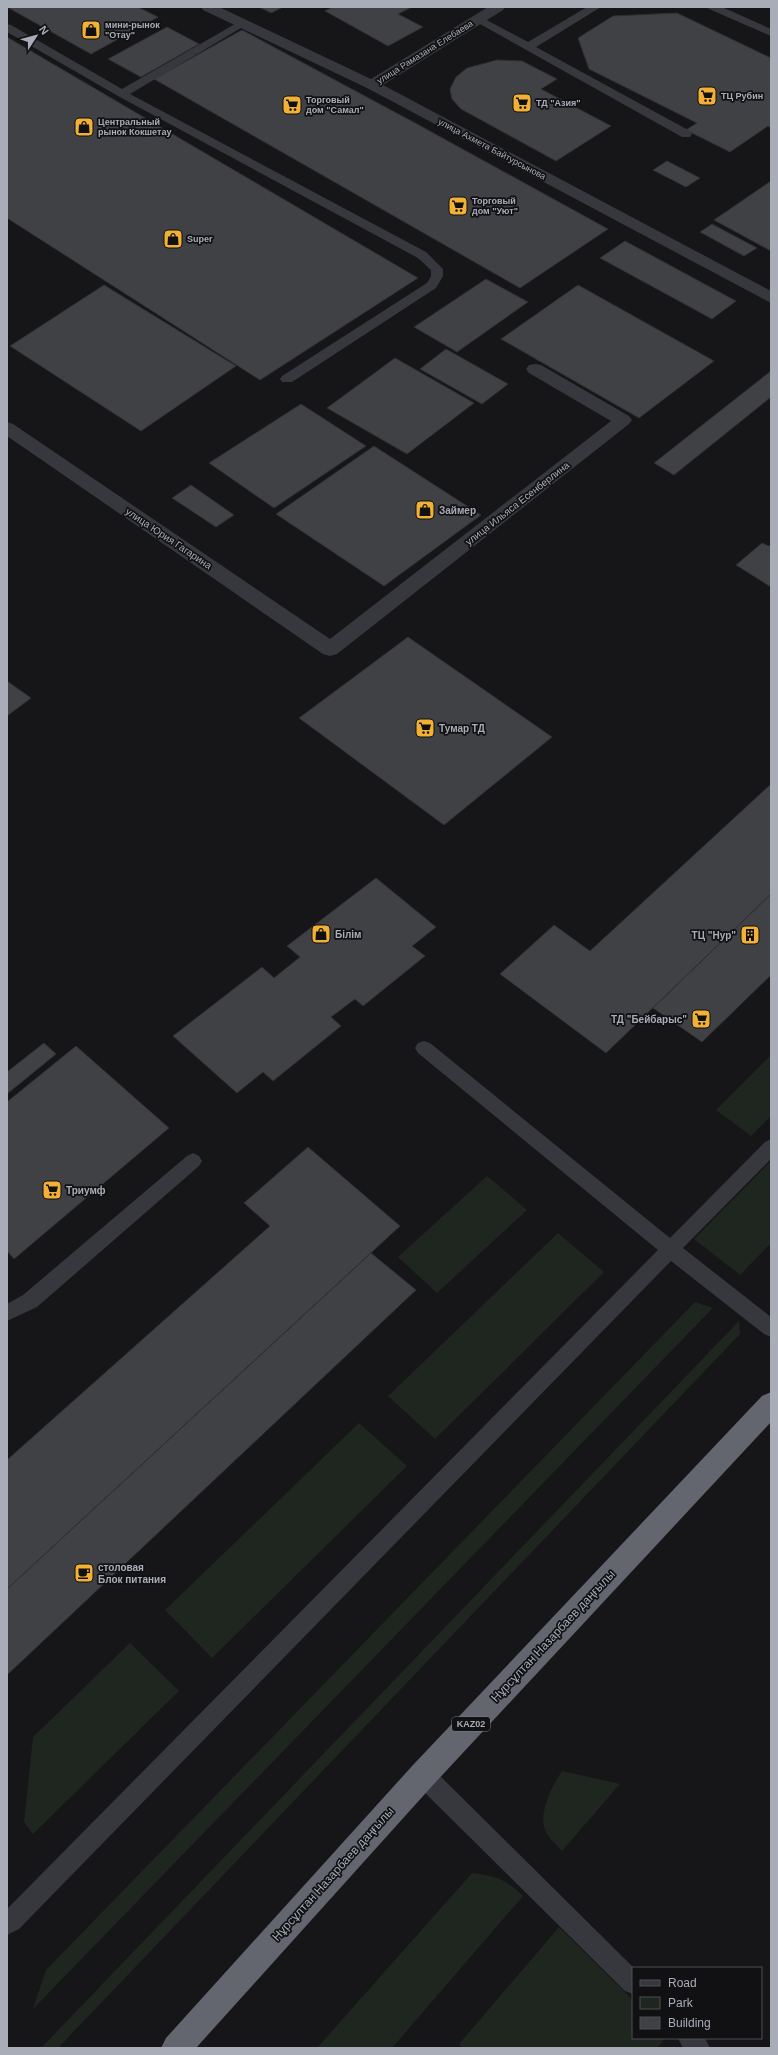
<svg xmlns="http://www.w3.org/2000/svg" width="778" height="2055" viewBox="0 0 778 2055" font-family="Helvetica,sans-serif">
<rect width="100%" height="100%" fill="#161618"/>
<path fill="#1e261f" d="M 771,1055 L 771,1116 L 751,1136 L 716,1110 Z
M 771,1161 L 771,1243 L 740,1275 L 694,1239 Z
M 487,1176 L 527,1210 L 437,1293 L 398,1257 Z
M 558,1233 L 604,1272 L 435,1439 L 388,1396 Z
M 695,1302 L 713,1308 L 33,2009 L 46,1970 Z
M 739,1321 L 740,1334 L 58,2048 L 41,2048 Z
M 359,1423 L 407,1466 L 212,1658 L 165,1610 Z
M 130,1643 L 179,1691 L 33,1834 L 24,1822 L 33,1737 Z
M 562,1771 L 620,1784 L 562,1851 C 557,1845 549,1839 546,1832 C 537,1815 552,1786 562,1771 Z
M 472,1873 C 496,1876 506,1879 523,1896 L 392,2048 L 317,2048 Z
M 559,1927 L 633,2000 L 633,2038 L 665,2038 L 657,2048 L 462,2048 L 459,2044 Z"/>
<path fill="#404145" stroke="#303034" d="M 7,7 L 138,7 L 158,17 L 91,54 Z
M 259,7 L 283,7 L 271,13 Z
M 333,7 L 412,7 L 398,14 L 423,27 L 388,46 L 325,11 Z
M 677,13 L 771,58 L 771,128 L 768,126 L 730,152 L 686,130 L 697,123 L 589,69 L 578,38 L 613,16 Z
M 167,27 L 199,44 L 141,77 L 108,59 Z
M 242,30 L 417,124 L 608,229 L 520,288 L 154,79 Z
M 7,37 L 418,278 L 260,380 L 7,218 Z
M 497,60 L 522,61 L 557,79 L 541,89 L 611,126 L 556,161 L 461,109 L 452,99 L 450,89 L 456,77 L 467,68 Z
M 667,161 L 700,178 L 686,187 L 653,170 Z
M 771,181 L 771,251 L 714,220 Z
M 712,224 L 757,248 L 744,256 L 700,232 Z
M 625,241 L 736,301 L 712,319 L 600,258 Z
M 486,279 L 528,302 L 457,352 L 414,327 Z
M 104,285 L 236,366 L 141,431 L 10,346 Z
M 578,285 L 714,361 L 639,418 L 501,339 Z
M 446,349 L 508,384 L 482,404 L 420,369 Z
M 395,358 L 474,403 L 407,454 L 327,408 Z
M 771,371 L 771,397 L 674,475 L 654,463 Z
M 301,404 L 366,446 L 274,508 L 209,463 Z
M 374,446 L 481,515 L 384,586 L 276,514 Z
M 191,485 L 234,515 L 216,527 L 172,498 Z
M 762,543 L 769,546 L 771,544 L 771,587 L 736,565 Z
M 408,637 L 552,737 L 444,825 L 299,718 Z
M 7,681 L 31,698 L 7,716 Z
M 771,784 L 771,894 L 606,1053 L 500,974 L 554,925 L 590,951 Z
M 376,878 L 436,927 L 412,946 L 425,956 L 363,1006 L 355,999 L 331,1017 L 341,1026 L 273,1081 L 263,1072 L 237,1093 L 173,1036 L 262,967 L 274,978 L 300,957 L 287,946 Z
M 771,894 L 771,975 L 702,1042 L 653,1008 Z
M 44,1043 L 56,1054 L 7,1094 L 7,1072 Z
M 76,1046 L 169,1128 L 14,1259 L 7,1251 L 7,1102 Z
M 308,1147 L 400,1226 L 7,1589 L 7,1460 L 270,1226 L 244,1203 Z
M 371,1253 L 416,1290 L 7,1675 L 7,1589 Z"/>
<g fill="none" stroke-linecap="round" stroke-linejoin="round">
<path fill="#37383d" fill-rule="evenodd" d="M 587,7 L 601,7 L 536,47 L 690,131 L 692,134 L 690,137 L 682,137 L 471,19 L 473,17 L 481,17 L 528,42 Z
M 707,7 L 722,7 L 771,29 L 771,36 L 709,9 Z
M 242,20 L 248,23 L 246,25 L 130,94 L 426,252 L 443,269 L 443,276 L 436,288 L 292,382 L 282,382 L 280,379 L 282,376 L 427,283 L 431,276 L 431,270 L 418,258 L 118,96 L 7,32 L 7,24 L 11,25 L 122,89 Z
M 424,1041 L 430,1043 L 670,1238 L 765,1142 L 771,1139 L 771,1159 L 683,1248 L 771,1317 L 771,1337 L 764,1334 L 671,1261 L 19,1929 L 7,1935 L 7,1909 L 658,1250 L 418,1053 L 415,1048 L 418,1043 Z
M 193,1153 L 199,1156 L 202,1161 L 199,1166 L 37,1307 L 7,1321 L 7,1304 L 23,1295 L 187,1156 Z
M 423,1764 L 431,1767 L 634,1968 L 633,1994 L 625,1991 L 415,1783 L 412,1775 L 415,1767 Z
M 678,2038 L 705,2038 L 710,2048 L 683,2048 Z"/>
<path fill="#37383d" fill-rule="evenodd" d="M 201,7 L 219,7 L 371,79 L 488,7 L 505,7 L 503,10 L 383,85 L 771,291 L 771,303 L 367,88 L 203,10 Z
M 535,364 L 541,365 L 629,416 L 632,420 L 629,424 L 337,654 L 330,656 L 323,654 L 7,436 L 7,422 L 13,424 L 330,639 L 611,421 L 529,373 L 526,369 L 529,365 Z"/>
<path fill="#63666e" fill-rule="evenodd" d="M 771,1392 L 771,1422 L 433,1785 L 196,2048 L 161,2048 L 166,2038 L 413,1765 L 762,1396 Z"/>
</g>
<defs>
<g id="shop-square" transform="scale(1)"><rect x="-9" y="-9" width="18" height="18" rx="4" fill="#f2b134" stroke="#111113"/><path d="M-5-2.5h2.3a2.7 3.5 0 0 1 5.4 0H5L5.5 6h-11ZM-1.5-2.5h3a1.5 2.3 0 0 0-3 0Z" fill="#111"/></g>
<g id="supermarket-square" transform="scale(1)"><rect x="-9" y="-9" width="18" height="18" rx="4" fill="#f2b134" stroke="#111113"/><path d="M-6-5.5h2.5l.6 2H6L4.5 2H-2.5L-4.4-4H-6ZM-1.5 3.2a1.3 1.3 0 1 0 .1 0ZM3 3.2a1.3 1.3 0 1 0 .1 0Z" fill="#111"/></g>
<g id="building-square" transform="scale(1)"><rect x="-9" y="-9" width="18" height="18" rx="4" fill="#f2b134" stroke="#111113"/><path d="M-4-6H4V6H1V3H-1V6H-4ZM-2.5-4.3h1.7v1.8h-1.7ZM.8-4.3h1.7v1.8H.8ZM-2.5-1h1.7V.8h-1.7ZM.8-1h1.7V.8H.8Z" fill="#111"/></g>
<g id="cafe-square" transform="scale(1)"><rect x="-9" y="-9" width="18" height="18" rx="4" fill="#f2b134" stroke="#111113"/><path d="M-5.5-4.5H6V0H3Q3 3.5 0 3.5H-2.5Q-5.5 3.5-5.5 0ZM3-3.2v2h1.7v-2ZM-6 4.5H4V6H-6Z" fill="#111"/></g>
</defs>
<g fill-rule="evenodd">
<use href="#shop-square" x="91" y="30"/>
<use href="#supermarket-square" x="707" y="96"/>
<use href="#supermarket-square" x="522" y="103"/>
<use href="#supermarket-square" x="292" y="105"/>
<use href="#shop-square" x="84" y="127"/>
<use href="#supermarket-square" x="458" y="206"/>
<use href="#shop-square" x="173" y="239"/>
<use href="#shop-square" x="425" y="510"/>
<use href="#supermarket-square" x="425" y="728"/>
<use href="#shop-square" x="321" y="934"/>
<use href="#building-square" x="750" y="935"/>
<use href="#supermarket-square" x="701" y="1019"/>
<use href="#supermarket-square" x="52" y="1190"/>
<use href="#cafe-square" x="84" y="1573"/>
</g>
<g text-anchor="middle" stroke-width="3.5" stroke-linejoin="round" paint-order="stroke">
<g font-size="9" font-weight="bold" fill="#a8adb8" stroke="#111113" text-anchor="start">
<text x="105" y="28">мини-рынок<tspan x="105" dy="10">"Отау"</tspan></text>
<text x="721" y="99">ТЦ Рубин</text>
<text x="306" y="103">Торговый<tspan x="306" dy="10">дом "Самал"</tspan></text>
<text x="536" y="106">ТД "Азия"</text>
<text x="98" y="125">Центральный<tspan x="98" dy="10">рынок Кокшетау</tspan></text>
<text x="472" y="204">Торговый<tspan x="472" dy="10">дом "Уют"</tspan></text>
<text x="187" y="242">Super</text>
</g>
<g font-size="9" fill="#a8adb8" stroke="#111113">
<text transform="translate(425 52) rotate(-32)" y="3">улица Рамазана Елебаева</text>
<text transform="translate(492 149) rotate(28)" y="3">улица Ахмета Байтурсынова</text>
</g>
<rect fill="#111113" stroke="#7b7e86" stroke-width="1" x="452" y="1717" width="38" height="14" rx="3"/>
<g font-size="9" font-weight="bold" fill="#a8adb8">
<text x="471" y="1727">KАZ02</text>
</g>
<g font-size="10" fill="#a8adb8" stroke="#111113">
<text transform="translate(517 503) rotate(-38)" y="4">улица Ильяса Есенберлина</text>
<text transform="translate(169 538) rotate(34)" y="4">улица Юрия Гагарина</text>
</g>
<g font-size="10" font-weight="bold" fill="#a8adb8" stroke="#111113" text-anchor="start">
<text x="439" y="514">Займер</text>
<text x="439" y="732">Тумар ТД</text>
<text x="335" y="938">Білім</text>
<text x="736" y="939" text-anchor="end">ТЦ "Нур"</text>
<text x="687" y="1023" text-anchor="end">ТД "Бейбарыс"</text>
<text x="66" y="1194">Триумф</text>
<text x="98" y="1571">столовая<tspan x="98" dy="12">Блок питания</tspan></text>
</g>
<g font-size="12" fill="#a8adb8" stroke="#111113">
<text transform="translate(553 1636) rotate(-47)" y="4">Нұрсұлтан Назарбаев даңғылы</text>
<text transform="translate(333 1874) rotate(-48)" y="4">Нұрсұлтан Назарбаев даңғылы</text>
</g>
</g>
<rect width="778" height="2055" fill="none" stroke="#a8adb8" stroke-width="16"/>
<rect x="632" y="1967" width="130" height="72" fill="#111113" stroke="#4d4f55"/>
<rect x="640" y="1980" width="20" height="6" fill="#37383d" stroke="#4d4f55"/>
<text x="668" y="1987" font-size="12" fill="#a8adb8">Road</text>
<rect x="640" y="1997" width="20" height="12" fill="#1e261f" stroke="#4d4f55"/>
<text x="668" y="2007" font-size="12" fill="#a8adb8">Park</text>
<rect x="640" y="2017" width="20" height="12" fill="#404145" stroke="#4d4f55"/>
<text x="668" y="2027" font-size="12" fill="#a8adb8">Building</text>
<g transform="translate(36 36) rotate(54)" stroke="#111113" stroke-width="3" paint-order="stroke">
<path d="M0-3L7 15L0 10L-7 15Z" fill="#a8adb8"/>
<text y="-6" font-size="11" font-weight="bold" text-anchor="middle" fill="#a8adb8">N</text>
</g>
</svg>
